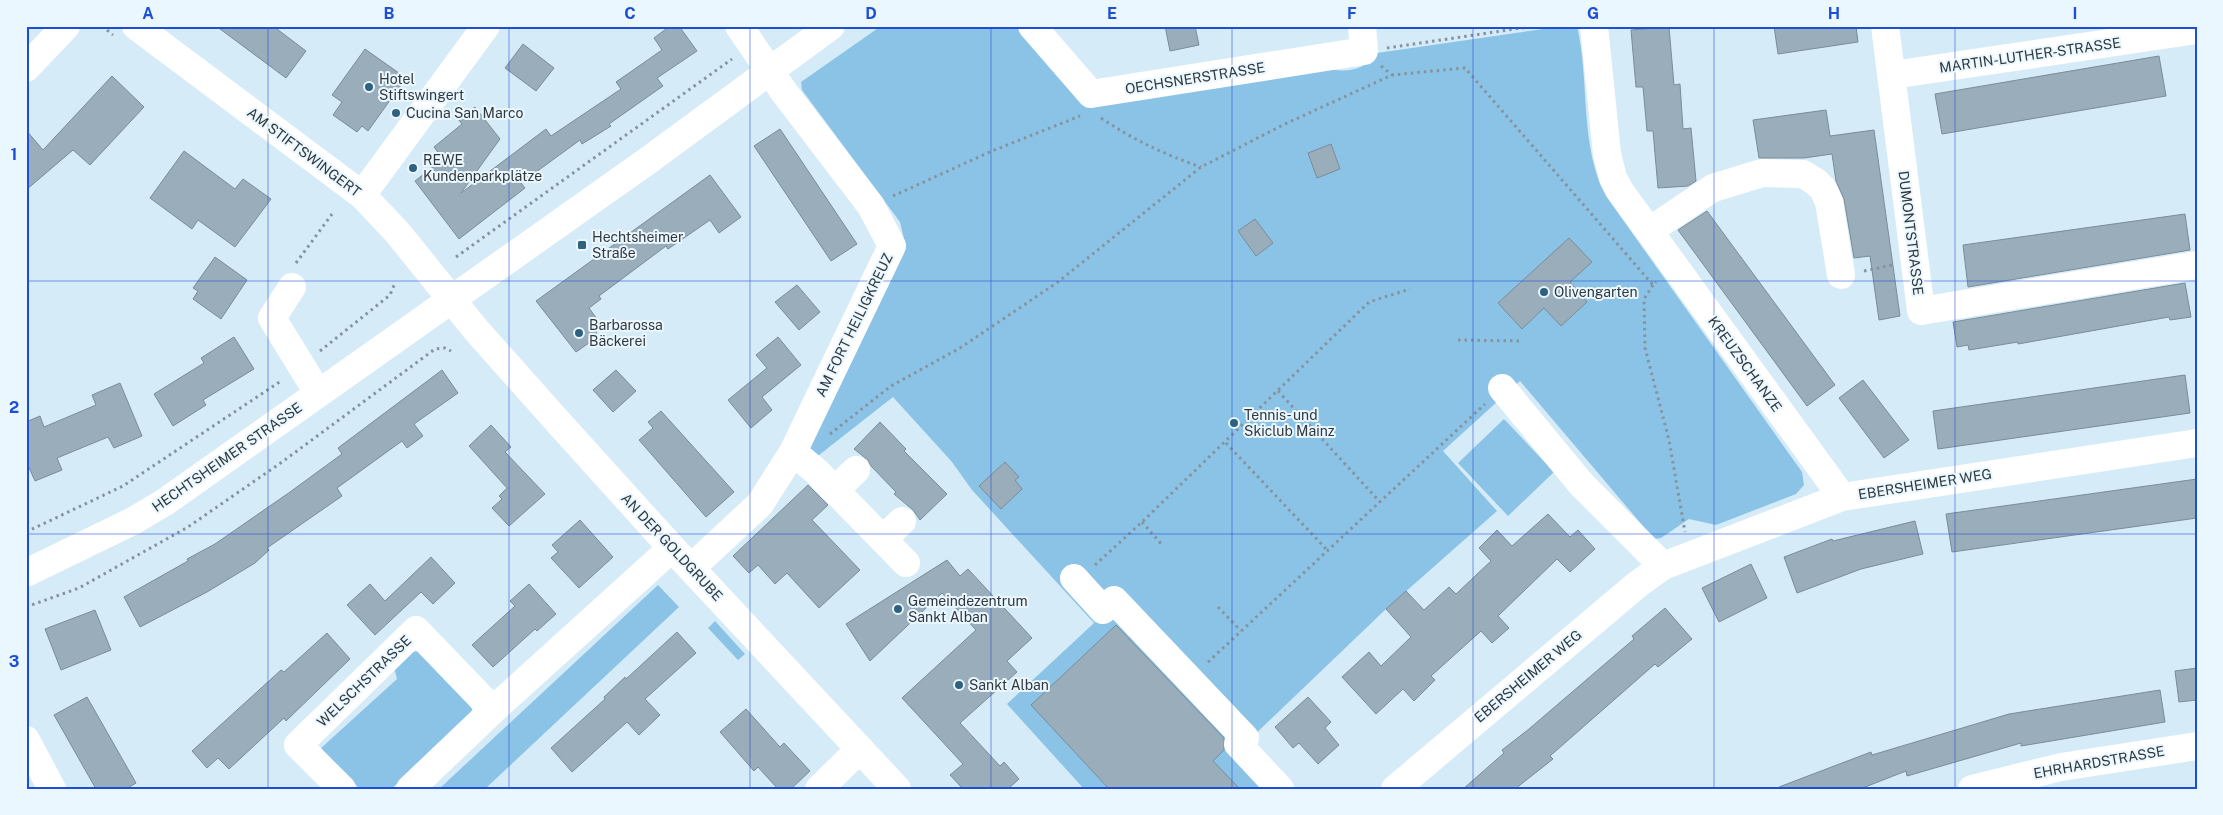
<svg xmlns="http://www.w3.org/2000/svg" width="2223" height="815" viewBox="0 0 2223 815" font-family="'Public Sans',sans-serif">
<rect width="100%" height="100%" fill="#d6ebf8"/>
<path fill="#8bc3e7" d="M 881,26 L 1021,26 L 1095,101 L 1334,66 L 1335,70 C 1351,72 1367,68 1377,53 L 1564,26 L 1577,26 C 1590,80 1579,146 1606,196 L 1802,472 L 1804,485 L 1796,494 L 1716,525 L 1689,519 L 1661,538 L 1654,539 L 1520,381 L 1443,451 L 1497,511 L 1386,609 L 1247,742 L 1291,789 L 1084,789 L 1007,704 L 1094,623 L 972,490 L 952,462 L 893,397 L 814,459 L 803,443 L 905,243 L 900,222 L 802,90 L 801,82 Z
M 1504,419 L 1554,472 L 1508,516 L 1458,463 Z
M 658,585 L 679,607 L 485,789 L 439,789 Z
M 715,621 L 745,654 L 738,660 L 708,628 Z
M 420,651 L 467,693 L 474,716 L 391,789 L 360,789 L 320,749 L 397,679 L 393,664 L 412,652 Z"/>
<path fill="#9aadba" stroke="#7a8c99" d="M 216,26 L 273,26 L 306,51 L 286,78 Z
M 670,26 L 679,26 L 697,51 L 657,78 L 663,86 L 609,124 L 611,126 L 582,144 L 580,140 L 521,183 L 525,188 L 459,239 L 415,181 L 443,159 L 434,147 L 462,124 L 458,119 L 475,107 L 500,139 L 461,193 L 546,129 L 551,136 L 621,89 L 616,82 L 662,50 L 654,38 Z
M 1165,26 L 1195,26 L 1199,45 L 1170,51 Z
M 1774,26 L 1856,26 L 1858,42 L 1778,54 Z
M 1669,27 L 1674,85 L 1680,84 L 1683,129 L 1691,128 L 1696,181 L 1688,186 L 1658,188 L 1653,131 L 1647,131 L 1643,87 L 1636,87 L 1631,30 Z
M 523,44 L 554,68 L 536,91 L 505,68 Z
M 365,49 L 406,78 L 368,131 L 362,126 L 357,132 L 333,115 L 342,102 L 332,95 Z
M 2159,56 L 2166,96 L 1942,134 L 1935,94 Z
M 112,76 L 144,107 L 90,165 L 73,150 L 26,190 L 26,130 L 43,150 Z
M 1826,110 L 1830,136 L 1874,130 L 1900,316 L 1879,320 L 1870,256 L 1854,258 L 1844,199 L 1836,181 L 1832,154 L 1804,158 L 1759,158 L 1753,120 Z
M 780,129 L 857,244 L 831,261 L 754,146 Z
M 1331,144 L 1340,169 L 1317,178 L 1308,153 Z
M 184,151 L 235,189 L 243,179 L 271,199 L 235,247 L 198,220 L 192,229 L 150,198 Z
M 710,175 L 741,217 L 719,233 L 710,220 L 668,249 L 666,246 L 599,296 L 601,299 L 589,308 L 597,319 L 596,338 L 576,352 L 536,301 Z
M 1707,211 L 1835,385 L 1807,406 L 1678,230 Z
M 2185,214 L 2190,250 L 1968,287 L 1963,245 Z
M 1255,219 L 1273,243 L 1256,256 L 1238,231 Z
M 1569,238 L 1592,262 L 1570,282 L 1587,302 L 1561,326 L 1544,308 L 1522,329 L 1498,303 Z
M 215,257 L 247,280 L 221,319 L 193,299 L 198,291 L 193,288 Z
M 2185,283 L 2191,317 L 2170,320 L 2169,317 L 2018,344 L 2018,342 L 1969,350 L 1968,345 L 1957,347 L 1953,322 Z
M 797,285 L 820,312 L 799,330 L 775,302 Z
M 234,337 L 254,369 L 203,400 L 206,405 L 173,426 L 154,394 L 204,363 L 201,358 Z
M 778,337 L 801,365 L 762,397 L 772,410 L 751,428 L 728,400 L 767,368 L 756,355 Z
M 442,370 L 458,393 L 414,424 L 423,436 L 407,448 L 402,441 L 337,488 L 342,496 L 267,548 L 269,550 L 255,563 L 207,592 L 140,627 L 124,597 L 188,561 L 187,559 L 215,544 L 290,492 L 342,454 L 338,448 Z
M 616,370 L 636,391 L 613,412 L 593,390 Z
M 2185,375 L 2190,413 L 1938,449 L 1933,411 Z
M 1863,380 L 1909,440 L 1884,458 L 1839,398 Z
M 120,383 L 142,436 L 114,448 L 108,437 L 57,458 L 62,470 L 35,481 L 26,461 L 26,422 L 40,416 L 44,427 L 96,405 L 92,395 Z
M 661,411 L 734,492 L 706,517 L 639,440 L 653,428 L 648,422 Z
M 880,422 L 906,449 L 904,451 L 947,494 L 920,520 L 913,510 L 894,494 L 896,492 L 871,466 L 868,460 L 854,449 Z
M 491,425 L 511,447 L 505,452 L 545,494 L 509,526 L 492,508 L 502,499 L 499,496 L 507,488 L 469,446 Z
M 1005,462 L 1019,477 L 1015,480 L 1022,489 L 1001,509 L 979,486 Z
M 2197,479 L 2197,518 L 1952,552 L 1946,514 Z
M 808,485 L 828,505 L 812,520 L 860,570 L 819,608 L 787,573 L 775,584 L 758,565 L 749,573 L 733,556 Z
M 1548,514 L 1570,537 L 1578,530 L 1595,549 L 1570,572 L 1557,559 L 1498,616 L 1509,628 L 1492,643 L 1481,631 L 1431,676 L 1435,680 L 1414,701 L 1403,689 L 1376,714 L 1342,677 L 1369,652 L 1381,666 L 1411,637 L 1386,609 L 1406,591 L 1424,610 L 1449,587 L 1456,594 L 1491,561 L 1479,548 L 1497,530 L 1512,546 Z
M 580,520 L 613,557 L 579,588 L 551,558 L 558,552 L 552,545 Z
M 1915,521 L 1923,554 L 1861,569 L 1797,593 L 1784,557 L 1832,539 L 1833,541 Z
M 431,557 L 455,583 L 433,604 L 421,592 L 375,635 L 347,605 L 370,584 L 385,601 Z
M 947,560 L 960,576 L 968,569 L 1032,638 L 1007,661 L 1017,672 L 960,723 L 1000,766 L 1004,762 L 1019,779 L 1008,789 L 963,789 L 950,775 L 963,764 L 902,698 L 976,630 L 942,593 L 870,661 L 846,624 Z
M 1751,564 L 1767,598 L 1719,622 L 1702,588 Z
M 529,584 L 556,614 L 537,631 L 535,629 L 493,667 L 472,645 L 515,606 L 510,601 Z
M 1665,608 L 1692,639 L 1658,667 L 1655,664 L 1550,756 L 1553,759 L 1515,789 L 1463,789 L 1504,753 L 1502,750 L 1529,729 L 1634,639 L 1632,636 Z
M 95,610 L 111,650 L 61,670 L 45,629 Z
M 1116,625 L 1224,738 L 1224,750 L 1213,761 L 1240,789 L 1109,789 L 1031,705 Z
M 677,632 L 696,653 L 645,699 L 660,715 L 639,735 L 627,722 L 572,772 L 551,748 L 605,699 L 604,697 L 625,677 L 626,679 Z
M 327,633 L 350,659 L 286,721 L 284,718 L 229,769 L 218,758 L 207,768 L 192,751 L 281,670 L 284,672 Z
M 2197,668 L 2197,700 L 2179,702 L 2175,671 Z
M 2160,690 L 2165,722 L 2021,746 L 2021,743 L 1907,776 L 1906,771 L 1860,789 L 1780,789 L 1779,787 L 1871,752 L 1872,755 L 2009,714 Z
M 87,697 L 136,783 L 126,789 L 96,789 L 54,715 Z
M 1308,697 L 1331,722 L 1325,728 L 1339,745 L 1318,764 L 1299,743 L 1293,748 L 1275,727 Z
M 746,709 L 780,747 L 784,743 L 810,771 L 791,789 L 778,789 L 758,767 L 754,771 L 720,732 Z"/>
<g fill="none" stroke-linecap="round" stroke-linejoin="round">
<path stroke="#85939c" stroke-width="3" stroke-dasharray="2.5 4" stroke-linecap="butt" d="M 102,26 L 113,35
M 1387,48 L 1535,26
M 1381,66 L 1392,75
M 1101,118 C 1134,140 1163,154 1201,167
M 893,196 L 992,151 L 1080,116
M 456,257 L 732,59
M 296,263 L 332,214
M 1864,271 L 1892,265
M 1653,285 L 1644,299 L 1645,348 L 1669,440 L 1685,532
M 1458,340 L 1522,341
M 320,351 L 390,295 L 395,283
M 1278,391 L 1380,502
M 830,434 L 891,386 L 960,348 L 1058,282 L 1201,167 L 1285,124 L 1392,75 L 1465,68 L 1653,285 L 1656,282
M 1226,443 L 1328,551
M 1142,522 L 1163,546
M 26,532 L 123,486 L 281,381
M 1095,565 L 1142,522 L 1369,302 L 1410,289
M 26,607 L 79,588 L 188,527 L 282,462 L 435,349 L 445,348 L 451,351
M 1218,607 L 1241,631
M 1208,662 L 1485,404"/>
<path stroke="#fff" stroke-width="28" d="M 136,26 L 362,195 L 397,232 L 477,331 L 559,423 L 672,548 L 897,789
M 1032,26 L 1091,94 L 1364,51 L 1362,26
M 1594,26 L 1607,154 L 1613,178 L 1620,191 L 1842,497
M 1885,26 L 1921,311 L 2197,265
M 26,68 L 66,26
M 1892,75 L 2197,30
M 362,195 L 486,26
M 1649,231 L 1713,188 L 1762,173 L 1803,174 L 1816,182 L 1823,189 L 1829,202 L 1841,275
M 292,287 L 272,318 L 318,393
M 1502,388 L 1582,485 L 1663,566
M 793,452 L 817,472 L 906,563
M 835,490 L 856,470
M 883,539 L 902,521
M 691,568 L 760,504 L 793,452 L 892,246 L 871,206 L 784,92 L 739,26
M 26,573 L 133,521 L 165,502 L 646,162 L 831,26
M 1074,578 L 1103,610 L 1114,600 L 1245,738 L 1238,744 L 1280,789
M 26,740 L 52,789
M 342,789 L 298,745 L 416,630 L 493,710
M 410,789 L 493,710 L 672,548
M 819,789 L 860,749
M 1395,789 L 1638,584 L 1663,566 L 1842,497 L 2197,443
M 1972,789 L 2061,767 L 2197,746"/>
</g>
<path fill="none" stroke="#1d4ed8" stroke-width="1" stroke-opacity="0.55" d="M 268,26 L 268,789M 509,26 L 509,789M 750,26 L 750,789M 991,26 L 991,789M 1232,26 L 1232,789M 1473,26 L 1473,789M 1714,26 L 1714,789M 1955,26 L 1955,789M 26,281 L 2197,281M 26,534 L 2197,534"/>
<g fill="#2f627f" stroke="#eaf7ff" stroke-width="2">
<circle cx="369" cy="87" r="5"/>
<circle cx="396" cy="113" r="5"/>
<circle cx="413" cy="168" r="5"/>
<rect x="577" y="240" width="10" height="10" rx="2.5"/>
<circle cx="1544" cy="292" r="5"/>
<circle cx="579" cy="333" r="5"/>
<circle cx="1234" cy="423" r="5"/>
<circle cx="898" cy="609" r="5"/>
<circle cx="959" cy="685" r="5"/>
</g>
<g text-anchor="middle" stroke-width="4" stroke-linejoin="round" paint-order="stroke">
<g font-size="14" fill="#30383d" stroke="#eaf7ff">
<text transform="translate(2030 55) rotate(-8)" y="5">MARTIN-LUTHER-STRASSE</text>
<text transform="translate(1195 78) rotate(-9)" y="5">OECHSNERSTRASSE</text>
<text transform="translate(304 152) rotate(37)" y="5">AM STIFTSWINGERT</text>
<text transform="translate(1911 233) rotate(83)" y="5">DUMONTSTRASSE</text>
<text transform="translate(854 325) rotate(-64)" y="5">AM FORT HEILIGKREUZ</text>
<text transform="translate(1745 364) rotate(54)" y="5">KREUZSCHANZE</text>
<text transform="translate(227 457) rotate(-35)" y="5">HECHTSHEIMER STRASSE</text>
<text transform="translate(1925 484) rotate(-9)" y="5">EBERSHEIMER WEG</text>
<text transform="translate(672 547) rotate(47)" y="5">AN DER GOLDGRUBE</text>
<text transform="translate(1528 676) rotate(-40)" y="5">EBERSHEIMER WEG</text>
<text transform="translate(364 681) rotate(-44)" y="5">WELSCHSTRASSE</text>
<text transform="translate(2099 762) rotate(-10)" y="5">EHRHARDSTRASSE</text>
</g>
<g font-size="14" fill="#30383d" stroke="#eaf7ff" text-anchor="start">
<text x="379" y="84">Hotel<tspan x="379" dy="16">Stiftswingert</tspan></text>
<text x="406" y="118">Cucina San Marco</text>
<text x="423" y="165">REWE<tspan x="423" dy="16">Kundenparkplätze</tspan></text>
<text x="592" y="242">Hechtsheimer<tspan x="592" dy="16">Straße</tspan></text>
<text x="1554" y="297">Olivengarten</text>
<text x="589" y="330">Barbarossa<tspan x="589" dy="16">Bäckerei</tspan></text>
<text x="1244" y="420">Tennis- und<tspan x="1244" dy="16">Skiclub Mainz</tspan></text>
<text x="908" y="606">Gemeindezentrum<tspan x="908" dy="16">Sankt Alban</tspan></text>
<text x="969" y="690">Sankt Alban</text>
</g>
</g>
<rect width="2223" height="815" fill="none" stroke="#eaf7ff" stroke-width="55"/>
<rect x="28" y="28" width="2168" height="760" fill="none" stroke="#1d4ed8" stroke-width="2"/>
<g font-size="16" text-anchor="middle" font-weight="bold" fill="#1d4ed8">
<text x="148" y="19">A</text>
<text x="389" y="19">B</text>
<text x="630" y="19">C</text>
<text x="871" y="19">D</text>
<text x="1112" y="19">E</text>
<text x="1352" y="19">F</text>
<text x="1593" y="19">G</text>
<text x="1834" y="19">H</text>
<text x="2075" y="19">I</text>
<text x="14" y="160">1</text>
<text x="14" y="413">2</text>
<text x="14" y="667">3</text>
</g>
</svg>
